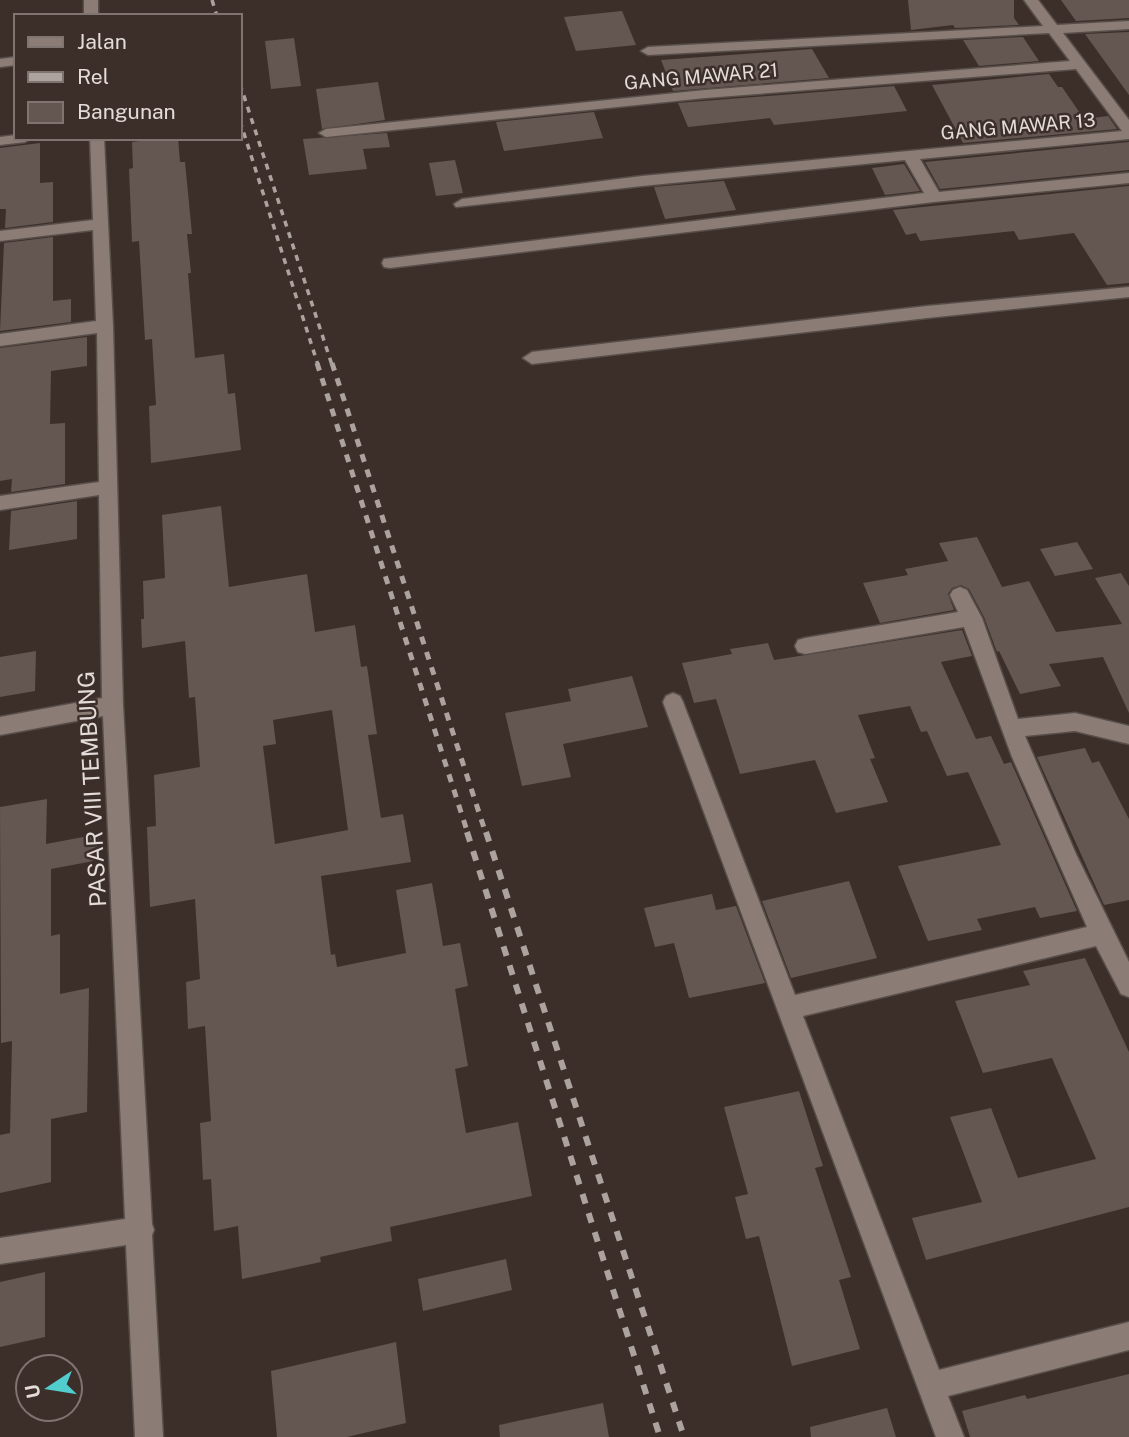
<svg xmlns="http://www.w3.org/2000/svg" width="1129" height="1437" viewBox="0 0 1129 1437" font-family="'Public Sans',sans-serif">
<rect width="100%" height="100%" fill="#3c2f2a"/>
<path fill="#645650" fill-rule="evenodd" d="M 908,0 L 1014,0 L 1014,18 L 1019,25 L 955,28 L 953,25 L 911,30 Z
M 1061,0 L 1129,0 L 1129,18 L 1076,21 Z
M 622,11 L 636,45 L 576,51 L 564,17 Z
M 1129,32 L 1129,95 L 1085,34 Z
M 1023,37 L 1039,61 L 979,66 L 963,40 Z
M 294,38 L 301,86 L 271,89 L 265,41 Z
M 812,49 L 829,78 L 673,91 L 661,60 Z
M 1049,74 L 1058,87 L 1062,87 L 1084,119 L 1108,116 L 1117,129 L 963,143 L 932,85 Z
M 378,82 L 385,120 L 322,129 L 316,89 Z
M 894,86 L 907,111 L 774,125 L 770,118 L 688,127 L 678,103 Z
M 594,112 L 603,138 L 504,151 L 496,122 Z
M 387,133 L 390,147 L 363,149 L 367,169 L 309,175 L 303,139 Z
M 163,138 L 178,138 L 180,162 L 185,162 L 192,234 L 187,234 L 191,273 L 188,273 L 195,358 L 224,354 L 228,394 L 235,393 L 241,450 L 151,463 L 149,406 L 156,405 L 152,339 L 145,340 L 139,241 L 132,242 L 129,169 L 133,168 L 132,142 Z
M 1129,142 L 1129,170 L 940,189 L 925,162 Z
M 40,143 L 40,183 L 53,182 L 53,222 L 5,228 L 6,209 L 0,209 L 0,148 Z
M 455,160 L 463,193 L 436,196 L 429,163 Z
M 904,164 L 920,191 L 885,195 L 872,168 Z
M 724,181 L 736,210 L 665,219 L 654,187 Z
M 1129,186 L 1129,283 L 1107,285 L 1074,233 L 1019,240 L 1014,231 L 920,241 L 916,233 L 906,235 L 893,210 Z
M 53,237 L 53,301 L 71,299 L 71,322 L 0,331 L 4,243 Z
M 87,337 L 87,366 L 51,371 L 50,424 L 65,423 L 65,484 L 11,492 L 12,479 L 0,481 L 0,348 Z
M 77,501 L 77,539 L 9,550 L 11,511 Z
M 221,506 L 229,587 L 307,574 L 315,632 L 355,625 L 361,667 L 367,666 L 377,734 L 368,735 L 381,818 L 403,814 L 411,862 L 321,876 L 331,955 L 335,954 L 337,967 L 406,953 L 396,890 L 432,883 L 443,946 L 460,943 L 468,986 L 455,989 L 468,1066 L 455,1069 L 466,1133 L 518,1122 L 532,1196 L 390,1227 L 392,1241 L 320,1257 L 321,1262 L 242,1279 L 238,1226 L 214,1231 L 211,1179 L 203,1180 L 200,1123 L 211,1121 L 205,1026 L 188,1029 L 186,982 L 200,979 L 195,899 L 150,907 L 147,827 L 156,826 L 154,775 L 200,767 L 195,697 L 189,698 L 185,641 L 142,648 L 141,619 L 144,619 L 143,581 L 165,578 L 162,515 ZM 332,710 L 348,830 L 275,844 L 263,746 L 276,744 L 273,720 Z
M 977,537 L 1002,587 L 1029,581 L 1056,632 L 1122,624 L 1095,578 L 1121,573 L 1129,586 L 1129,713 L 1103,657 L 1049,664 L 1061,686 L 1020,694 L 999,651 L 997,652 L 984,617 L 969,589 L 961,585 L 952,588 L 948,594 L 954,610 L 880,623 L 863,583 L 908,575 L 905,569 L 948,561 L 939,543 Z
M 1077,542 L 1093,569 L 1055,576 L 1040,549 Z
M 962,630 L 972,656 L 941,662 L 976,739 L 991,736 L 1004,764 L 1011,762 L 1077,911 L 1040,918 L 1035,907 L 977,919 L 982,930 L 928,941 L 898,866 L 1001,845 L 968,772 L 947,776 L 927,731 L 921,732 L 910,706 L 858,715 L 875,758 L 870,759 L 888,802 L 836,813 L 815,760 L 740,774 L 716,699 L 694,703 L 682,663 L 732,654 L 730,649 L 768,643 L 774,660 Z
M 36,651 L 35,691 L 0,697 L 0,657 Z
M 632,676 L 648,727 L 563,744 L 571,777 L 522,786 L 505,713 L 571,701 L 568,689 Z
M 1085,748 L 1092,763 L 1099,761 L 1129,819 L 1129,900 L 1104,905 L 1037,757 Z
M 47,799 L 46,844 L 99,834 L 99,860 L 51,869 L 51,936 L 60,934 L 60,994 L 89,988 L 87,1112 L 51,1119 L 51,1182 L 0,1193 L 0,1135 L 10,1133 L 12,1041 L 1,1043 L 0,807 Z
M 849,881 L 877,958 L 791,978 L 762,901 Z
M 712,894 L 716,910 L 736,906 L 765,983 L 689,998 L 674,943 L 655,947 L 644,908 Z
M 1085,958 L 1129,1052 L 1129,1207 L 926,1260 L 912,1218 L 982,1202 L 950,1117 L 991,1108 L 1018,1178 L 1096,1159 L 1052,1058 L 983,1073 L 955,1001 L 1030,985 L 1023,971 Z
M 799,1091 L 823,1166 L 815,1168 L 851,1277 L 839,1280 L 860,1349 L 792,1366 L 759,1236 L 746,1239 L 735,1197 L 748,1194 L 724,1107 Z
M 506,1259 L 512,1290 L 423,1311 L 418,1279 Z
M 45,1272 L 45,1337 L 0,1347 L 0,1282 Z
M 396,1342 L 406,1423 L 347,1437 L 277,1437 L 271,1371 Z
M 1129,1374 L 1129,1437 L 970,1437 L 962,1411 L 1025,1395 L 1027,1399 Z
M 603,1403 L 609,1437 L 500,1437 L 499,1425 Z
M 887,1408 L 896,1437 L 811,1437 L 810,1427 Z"/>
<g fill="none" stroke-linecap="round" stroke-linejoin="round">
<g stroke="#584e49" stroke-width="3">
<path id="minor" d="M 84,0 L 98,0 L 98,16 L 84,16 Z
M 1024,0 L 1038,0 L 1057,25 L 1129,21 L 1129,29 L 1063,33 L 1129,120 L 1129,139 L 920,159 L 939,192 L 1129,173 L 1129,183 L 934,202 L 390,268 L 384,267 L 382,263 L 384,259 L 924,193 L 905,160 L 642,186 L 456,207 L 454,204 L 462,199 L 642,176 L 1122,131 L 1076,69 L 705,98 L 326,137 L 319,133 L 326,129 L 705,90 L 1070,61 L 1049,33 L 648,55 L 641,51 L 648,47 L 1043,26 Z
M 16,57 L 16,65 L 0,67 L 0,59 Z
M 16,135 L 16,138 L 32,138 L 25,142 L 0,145 L 0,137 Z
M 90,138 L 104,138 L 113,326 L 123,705 L 152,1224 L 154,1230 L 152,1235 L 163,1437 L 135,1437 L 126,1245 L 0,1264 L 0,1238 L 125,1219 L 103,716 L 0,735 L 0,717 L 102,698 L 99,495 L 0,510 L 0,496 L 99,482 L 97,333 L 0,346 L 0,334 L 96,321 L 93,230 L 0,241 L 0,231 L 93,220 Z
M 1129,287 L 1129,297 L 927,318 L 532,364 L 523,358 L 532,352 L 927,306 Z
M 960,587 L 967,590 L 982,618 L 1018,719 L 1075,713 L 1129,726 L 1129,744 L 1075,731 L 1025,736 L 1076,854 L 1129,962 L 1129,997 L 1121,994 L 1096,946 L 803,1016 L 939,1370 L 1129,1322 L 1129,1350 L 948,1396 L 964,1437 L 936,1437 L 663,702 L 666,696 L 673,693 L 680,696 L 683,702 L 795,995 L 1087,927 L 1012,757 L 964,627 L 805,654 L 798,652 L 795,646 L 798,640 L 805,638 L 958,612 L 950,595 L 953,590 Z"/>
</g>
<use href="#minor" fill="#8b7c76" fill-rule="evenodd"/>
<path stroke="#aca29e" stroke-width="3.5" stroke-dasharray="6 6" stroke-linecap="butt" d="M 212,0 L 217,16
M 240,84 L 332,365
M 240,121 L 318,365"/>
<path stroke="#aca29e" stroke-width="5" stroke-dasharray="8 8" stroke-linecap="butt" d="M 317,363 L 468,834
M 332,363 L 486,834"/>
<path stroke="#aca29e" stroke-width="6" stroke-dasharray="10 10" stroke-linecap="butt" d="M 467,832 L 660,1437
M 486,832 L 684,1437"/>
</g>
<g text-anchor="middle" stroke-width="5" stroke-linejoin="round" paint-order="stroke">
<g font-size="19" fill="#e4dcd8" stroke="#3c2f2a">
<text transform="translate(701 76) rotate(-5)" y="7">GANG MAWAR 21</text>
<text transform="translate(1018 126) rotate(-5)" y="7">GANG MAWAR 13</text>
</g>
<g font-size="23" fill="#e4dcd8" stroke="#3c2f2a">
<text transform="translate(92 789) rotate(-93)" y="8">PASAR VIII TEMBUNG</text>
</g>
</g>
<rect x="14" y="14" width="228" height="126" fill="#3c2f2a" stroke="#7f7470" stroke-width="2"/>
<rect x="28" y="37" width="35" height="10" fill="#8b7c76" stroke="#7f7470" stroke-width="2"/>
<text x="77" y="49" font-size="21" fill="#e4dcd8">Jalan</text>
<rect x="28" y="72" width="35" height="10" fill="#aca29e" stroke="#7f7470" stroke-width="2"/>
<text x="77" y="84" font-size="21" fill="#e4dcd8">Rel</text>
<rect x="28" y="102" width="35" height="21" fill="#645650" stroke="#7f7470" stroke-width="2"/>
<text x="77" y="119" font-size="21" fill="#e4dcd8">Bangunan</text>
<g transform="translate(49 1388) rotate(258)"><circle r="33" fill="#3c2f2a" stroke="#7f7470" stroke-width="2"/>
<path d="M0-5L12 26L0 18L-12 26Z" fill="#52cdce"/>
<text y="-10" font-size="19" font-weight="bold" text-anchor="middle" fill="#e4dcd8">U</text>
</g>
</svg>
